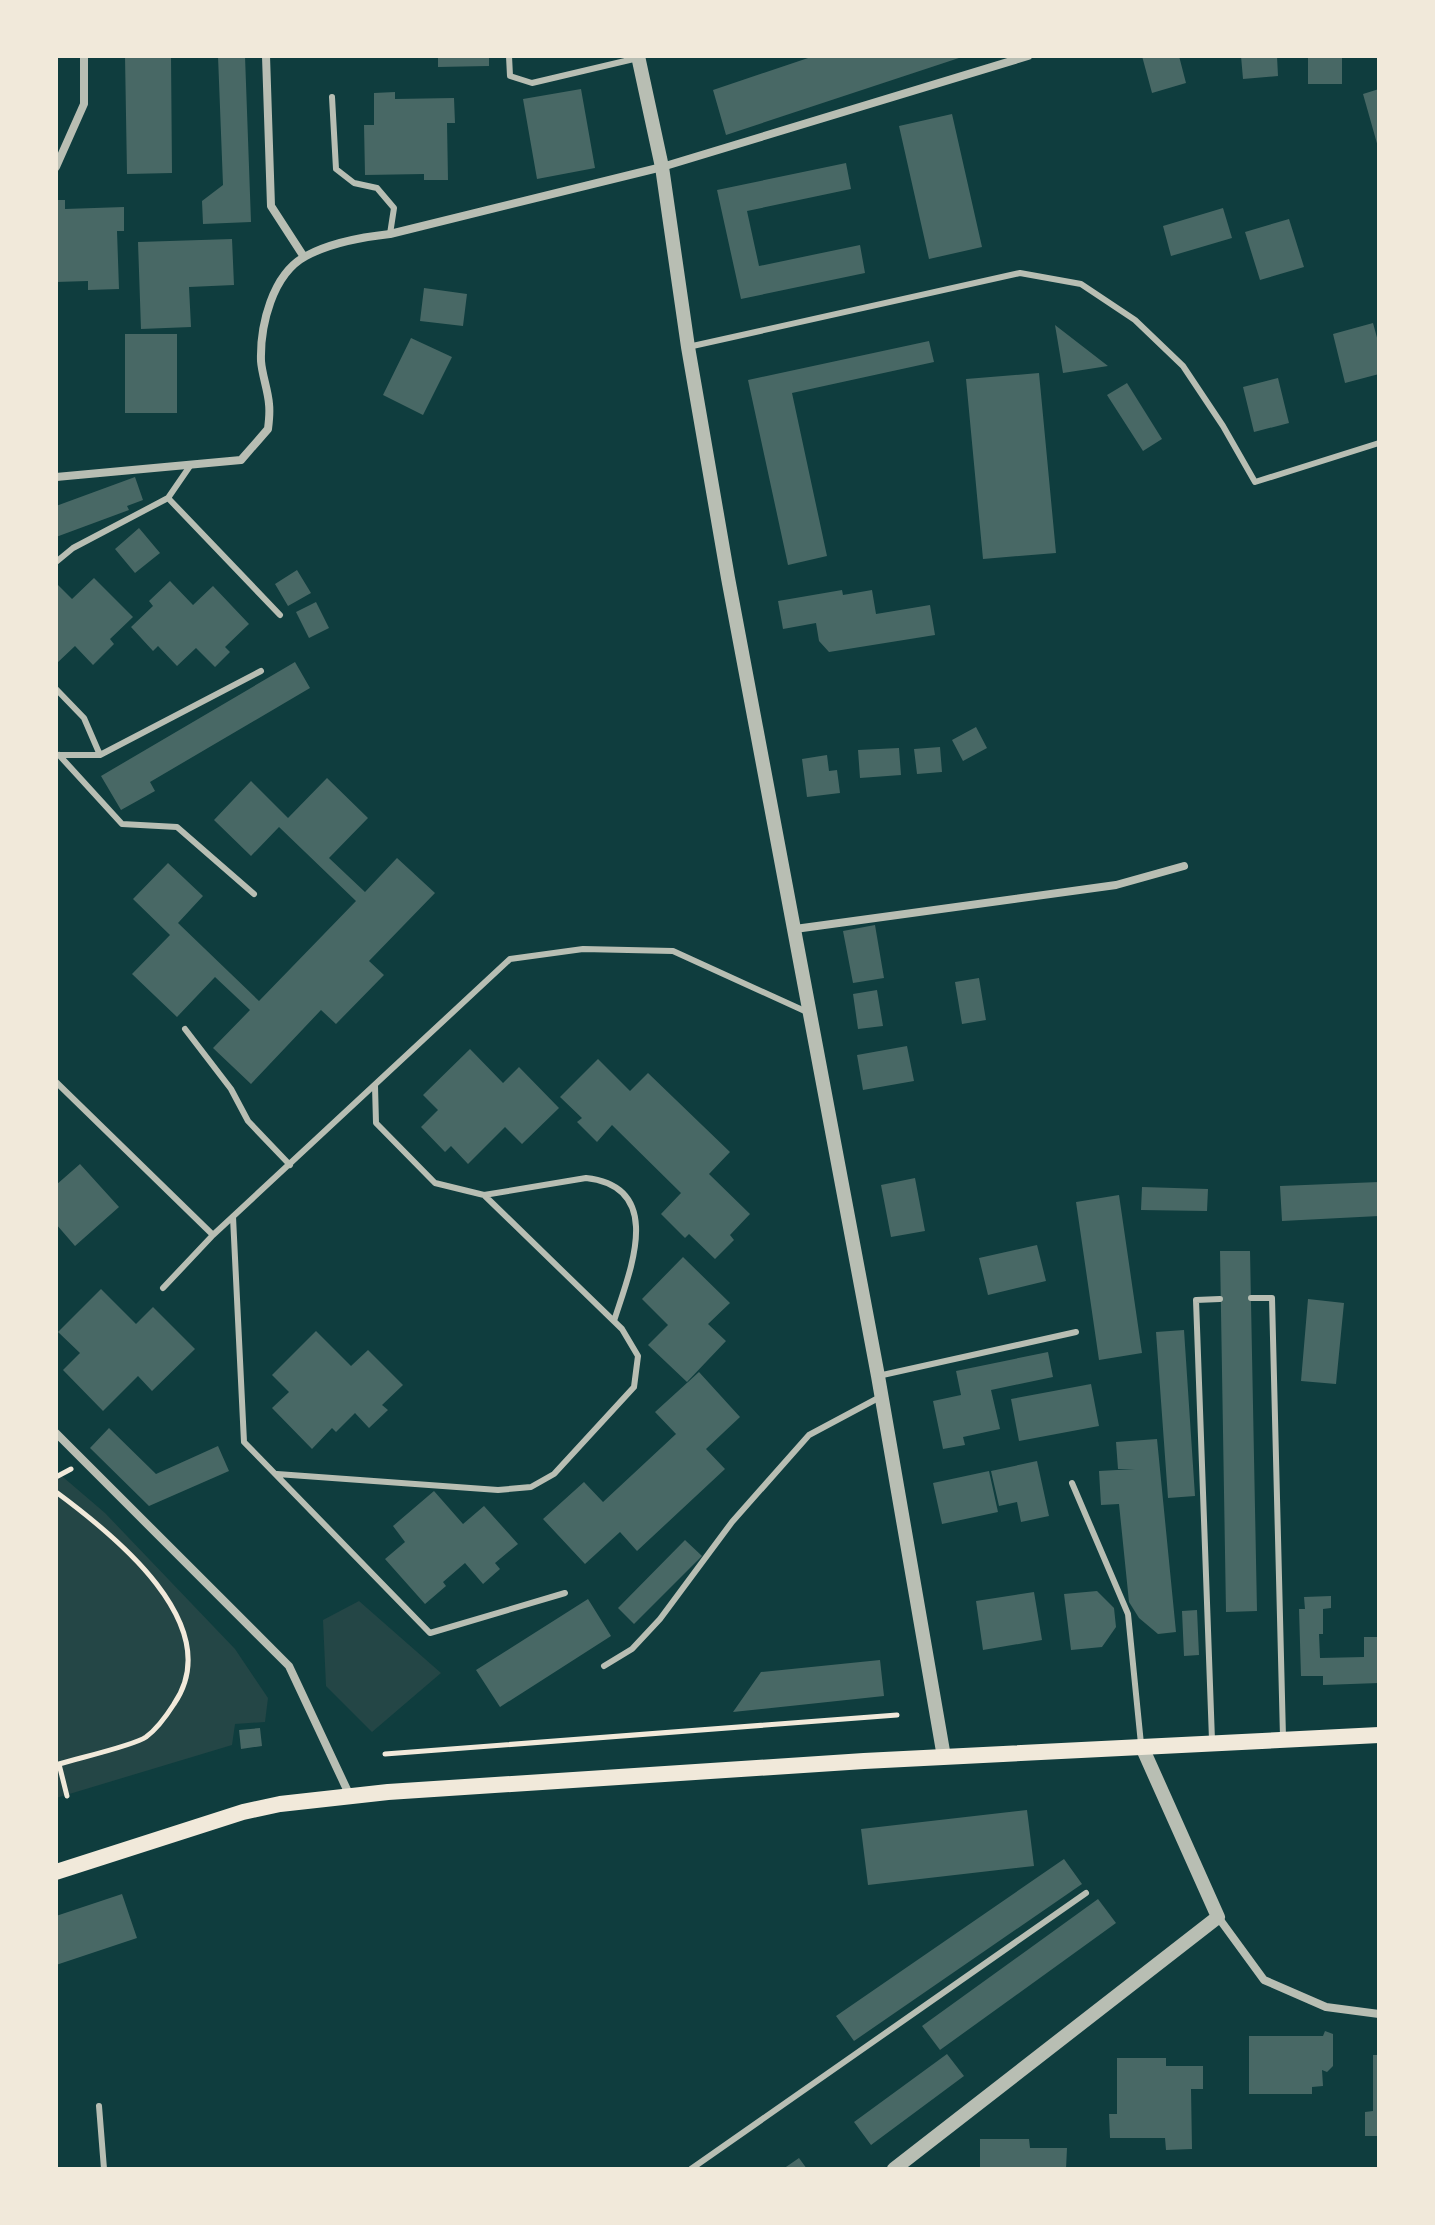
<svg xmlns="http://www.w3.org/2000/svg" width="1435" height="2225" viewBox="0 0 1435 2225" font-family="Roboto,sans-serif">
<rect width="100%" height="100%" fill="#0f3d3e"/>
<path fill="#244646" d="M 56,1471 L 105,1513 L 235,1649 L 268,1698 L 265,1722 L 235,1724 L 232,1745 L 56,1798 Z
M 359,1601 L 441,1673 L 372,1732 L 326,1686 L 323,1620 Z"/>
<path fill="#486865" d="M 125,56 L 171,56 L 172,173 L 127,174 Z
M 218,56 L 245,56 L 251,222 L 203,224 L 202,201 L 223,185 Z
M 438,56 L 489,56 L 489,66 L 438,67 Z
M 814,56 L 962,56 L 962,57 L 726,135 L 713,90 Z
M 1142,56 L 1179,56 L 1186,83 L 1152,93 Z
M 1241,56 L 1277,56 L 1278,76 L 1243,79 Z
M 1308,56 L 1342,56 L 1342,84 L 1308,84 Z
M 581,89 L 595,168 L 537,179 L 523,99 Z
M 1379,89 L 1379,147 L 1378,147 L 1363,94 Z
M 395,92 L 395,99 L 454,98 L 455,123 L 447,123 L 448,180 L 424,180 L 424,174 L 365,175 L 364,125 L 374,125 L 374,93 Z
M 952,114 L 982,247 L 929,259 L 899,126 Z
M 846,163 L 851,189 L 747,211 L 759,266 L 860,245 L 865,273 L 741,299 L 717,190 Z
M 56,200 L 65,200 L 65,209 L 124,207 L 124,231 L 117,231 L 119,289 L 88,290 L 88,281 L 56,282 Z
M 1223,208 L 1232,238 L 1171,256 L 1163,226 Z
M 1289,219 L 1304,267 L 1260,280 L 1245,232 Z
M 232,239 L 234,285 L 189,287 L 191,327 L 141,329 L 138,242 Z
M 424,288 L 467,294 L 463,326 L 420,321 Z
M 1373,323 L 1379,345 L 1379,374 L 1345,383 L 1333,334 Z
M 1055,325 L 1108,366 L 1063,373 Z
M 125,334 L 177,334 L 177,413 L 125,413 Z
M 411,338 L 452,357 L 423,415 L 383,395 Z
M 929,341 L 934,362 L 792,393 L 827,556 L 788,565 L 748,380 Z
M 1039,373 L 1056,553 L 983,559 L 966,379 Z
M 1278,378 L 1289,423 L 1254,432 L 1243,387 Z
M 1127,383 L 1162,439 L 1143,451 L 1107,395 Z
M 135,477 L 143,500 L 127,506 L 129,510 L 56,537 L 56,506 Z
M 139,528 L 160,553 L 135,573 L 115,549 Z
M 297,570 L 311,593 L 288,606 L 275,584 Z
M 94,578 L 133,617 L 110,639 L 114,644 L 93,665 L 75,646 L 56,664 L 56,583 L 72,599 Z
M 170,581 L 193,605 L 213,586 L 249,624 L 225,647 L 230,652 L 215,667 L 196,648 L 177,666 L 158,646 L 153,651 L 131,627 L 153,606 L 149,601 Z
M 842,590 L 843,595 L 872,590 L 876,614 L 930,605 L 935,635 L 829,652 L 819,641 L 816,623 L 783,629 L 778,601 Z
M 316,602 L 329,628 L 309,638 L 296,612 Z
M 295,662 L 310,688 L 150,782 L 155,791 L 121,810 L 101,776 Z
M 976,727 L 987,748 L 963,761 L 952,740 Z
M 940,747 L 942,772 L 917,774 L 914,749 Z
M 899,748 L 901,775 L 860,778 L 858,750 Z
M 827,755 L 829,771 L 837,770 L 840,793 L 807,797 L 802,759 Z
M 327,778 L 368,818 L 329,858 L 365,892 L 397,858 L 435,893 L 369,961 L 384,975 L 336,1024 L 321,1010 L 251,1084 L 213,1048 L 250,1010 L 215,977 L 177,1017 L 132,974 L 170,935 L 133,899 L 168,863 L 203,896 L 178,923 L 259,1001 L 356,901 L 279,827 L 251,856 L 214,820 L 251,781 L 288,818 Z
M 875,925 L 884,978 L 853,983 L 843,931 Z
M 979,978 L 986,1020 L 962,1024 L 955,982 Z
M 877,990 L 883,1026 L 858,1029 L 853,994 Z
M 907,1046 L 914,1081 L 863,1090 L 857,1055 Z
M 470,1049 L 503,1083 L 519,1067 L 559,1108 L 522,1144 L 505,1127 L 468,1164 L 451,1146 L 445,1152 L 421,1127 L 438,1110 L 423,1095 Z
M 598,1059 L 630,1091 L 648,1073 L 730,1152 L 709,1174 L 750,1214 L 730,1235 L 734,1240 L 715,1259 L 689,1234 L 685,1238 L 661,1214 L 681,1193 L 612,1125 L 597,1142 L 577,1122 L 582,1118 L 560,1097 Z
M 80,1164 L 119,1207 L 75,1246 L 56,1224 L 56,1185 Z
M 915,1178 L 925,1231 L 891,1237 L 881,1185 Z
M 1379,1182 L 1379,1216 L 1282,1221 L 1280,1186 Z
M 1142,1187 L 1208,1189 L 1207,1211 L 1141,1210 Z
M 1119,1195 L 1142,1353 L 1099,1360 L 1076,1202 Z
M 1037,1245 L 1046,1281 L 988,1295 L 979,1258 Z
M 1220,1251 L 1250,1251 L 1257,1611 L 1226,1612 Z
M 683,1257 L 730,1303 L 708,1324 L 726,1341 L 687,1382 L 648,1345 L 668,1325 L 642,1299 Z
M 101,1289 L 136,1324 L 153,1307 L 195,1349 L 152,1391 L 138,1376 L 103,1411 L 63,1370 L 80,1353 L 58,1332 Z
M 1308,1299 L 1344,1303 L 1336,1384 L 1301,1381 Z
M 1184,1330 L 1195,1496 L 1168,1498 L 1156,1332 Z
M 316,1331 L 351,1366 L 368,1350 L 403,1385 L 382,1405 L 388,1410 L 369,1428 L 355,1413 L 336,1432 L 332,1428 L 312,1449 L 272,1408 L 289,1392 L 272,1375 Z
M 1048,1352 L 1053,1377 L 991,1390 L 1000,1429 L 963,1437 L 965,1445 L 943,1449 L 933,1401 L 961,1395 L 956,1371 Z
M 699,1372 L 740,1417 L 706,1449 L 725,1469 L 637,1551 L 620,1532 L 585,1564 L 543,1519 L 584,1482 L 603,1502 L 676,1434 L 655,1412 Z
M 1091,1384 L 1099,1426 L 1019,1441 L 1011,1399 Z
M 109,1428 L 156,1474 L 218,1446 L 229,1471 L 149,1506 L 90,1448 Z
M 1157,1439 L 1176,1632 L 1158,1634 L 1139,1618 L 1129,1602 L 1119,1504 L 1101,1505 L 1099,1471 L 1135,1469 L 1118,1469 L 1116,1442 Z
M 1037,1461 L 1049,1516 L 1021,1522 L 1017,1502 L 999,1506 L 991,1471 Z
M 989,1471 L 998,1512 L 942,1524 L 933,1483 Z
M 434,1491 L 463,1524 L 484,1506 L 518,1544 L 495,1563 L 500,1569 L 483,1584 L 465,1563 L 443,1582 L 446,1586 L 425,1604 L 385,1559 L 405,1542 L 393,1526 Z
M 685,1540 L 702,1556 L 634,1624 L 618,1608 Z
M 1097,1591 L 1114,1608 L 1116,1627 L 1102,1647 L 1071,1650 L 1064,1594 Z
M 1034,1592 L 1042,1640 L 983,1650 L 976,1601 Z
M 1331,1596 L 1331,1608 L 1323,1609 L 1323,1634 L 1319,1634 L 1320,1658 L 1364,1657 L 1364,1637 L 1379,1637 L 1379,1683 L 1323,1685 L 1323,1676 L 1301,1676 L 1299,1609 L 1305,1609 L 1304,1597 Z
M 588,1599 L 611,1636 L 500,1707 L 476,1670 Z
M 1197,1610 L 1199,1655 L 1184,1656 L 1182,1611 Z
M 880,1660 L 884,1696 L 733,1712 L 761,1672 Z
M 260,1728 L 262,1746 L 241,1749 L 239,1730 Z
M 1027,1810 L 1034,1866 L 868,1885 L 861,1829 Z
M 1064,1859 L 1082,1884 L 854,2041 L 836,2016 Z
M 122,1894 L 137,1938 L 56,1965 L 56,1916 Z
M 1098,1899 L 1116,1923 L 940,2050 L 922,2026 Z
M 1325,2031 L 1333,2034 L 1333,2066 L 1327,2072 L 1322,2070 L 1323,2086 L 1312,2087 L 1312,2094 L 1249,2094 L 1249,2036 L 1323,2036 Z
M 947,2054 L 964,2076 L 871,2145 L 854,2122 Z
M 1373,2055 L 1379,2055 L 1379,2136 L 1365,2136 L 1365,2112 L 1373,2111 Z
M 1117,2058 L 1166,2058 L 1166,2066 L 1203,2066 L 1203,2089 L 1191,2089 L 1192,2149 L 1166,2150 L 1165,2138 L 1110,2138 L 1109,2114 L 1117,2114 Z
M 980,2139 L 1029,2139 L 1030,2148 L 1067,2148 L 1066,2169 L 980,2169 Z
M 799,2158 L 807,2169 L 783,2169 Z"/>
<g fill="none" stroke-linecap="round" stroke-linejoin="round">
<path stroke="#f1e9da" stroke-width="5" d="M 56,1477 L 71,1469
M 56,1492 C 113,1534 228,1625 174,1704 C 167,1715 157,1729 146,1737 C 133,1746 78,1758 59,1764 L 67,1796
M 385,1754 L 897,1715"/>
<path stroke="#b8beb3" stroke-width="6" d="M 509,56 L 510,76 L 532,83 L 638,58
M 332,97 L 336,169 L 354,183 L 377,188 L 394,208 L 390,234
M 688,347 L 1020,273 L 1081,284 L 1135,320 L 1183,366 L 1223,426 L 1255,482 L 1379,443
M 168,498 L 280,615
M 56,562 L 73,548 L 168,498 L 190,466
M 56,689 L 84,718 L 100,755
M 59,755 L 122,824 L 177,827 L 254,894
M 60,755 L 100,755 L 261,671
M 185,1029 L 231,1089 L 248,1121 L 290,1165
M 56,1082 L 213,1235
M 484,1195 L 586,1178 C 667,1187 629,1273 614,1321
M 233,1217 L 244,1442 L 430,1633 L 565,1593
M 163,1288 L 213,1235 L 510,959 L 583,949 L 673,951 L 807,1012
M 1251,1298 L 1272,1298 L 1283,1737
M 878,1376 L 1076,1332
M 277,1474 L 498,1490 L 531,1487 L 554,1474 L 634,1387 L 638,1356 L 622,1329 L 484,1195 L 435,1183 L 376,1123 L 375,1086
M 1072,1483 L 1128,1614 L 1141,1744
M 604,1666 L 632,1649 L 660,1619 L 732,1522 L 809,1435 L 882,1396
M 1212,1740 L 1196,1300 L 1220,1299
M 99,2106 L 104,2169
M 691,2169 L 1086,1893"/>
<path stroke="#b8beb3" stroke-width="8" d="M 266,56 L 271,206 L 304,257
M 56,167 L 84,104 L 84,56
M 56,477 L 241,460 L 268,429 C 269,421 270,412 269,404 C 268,390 262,375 261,361 C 260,326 272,274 306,256 C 332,242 362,237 390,234 L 662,167 L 1028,56
M 795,929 L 1116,885 L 1184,866
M 56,1433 L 289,1666 L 350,1796
M 1218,1917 L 1264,1980 L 1326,2007 L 1379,2014"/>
<path stroke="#b8beb3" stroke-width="14" d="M 638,56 L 662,167 L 688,347 L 728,578 L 878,1376 L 944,1757
M 894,2169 L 1218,1917 L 1142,1747"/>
<path stroke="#f1e9da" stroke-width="16" d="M 56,1872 L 243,1812 L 280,1804 L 388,1792 L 864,1761 L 1379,1735"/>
</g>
<rect width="1435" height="2225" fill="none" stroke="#f1e9da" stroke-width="116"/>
</svg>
